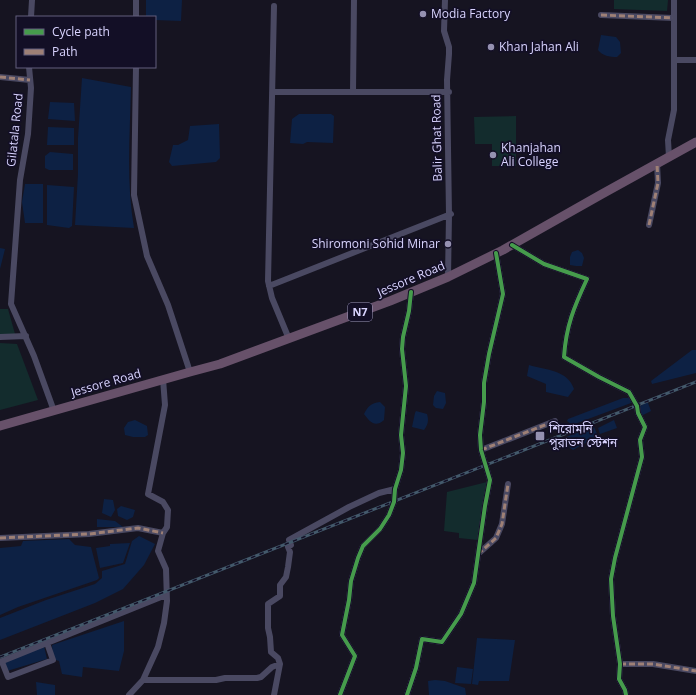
<svg xmlns="http://www.w3.org/2000/svg" width="696" height="695" viewBox="0 0 696 695" font-family="'Open Sans','Noto Sans Bengali',sans-serif">
<rect width="100%" height="100%" fill="#161421"/>
<path fill="#132c2d" d="M 614,0 L 668,0 L 667,11 L 614,9 Z
M 516,116 L 516,166 L 492,166 L 492,144 L 475,144 L 474,117 Z
M 0,309 L 8,309 L 15,334 L 0,335 Z
M 0,343 L 17,344 L 38,400 L 0,410 Z
M 487,482 L 478,540 L 459,538 L 459,533 L 444,531 L 447,492 Z"/>
<path fill="#0d2144" d="M 146,0 L 182,0 L 181,21 L 155,20 L 155,17 L 146,17 Z
M 601,35 L 616,37 L 620,42 L 621,53 L 617,57 C 609,57 603,56 598,50 Z
M 82,78 L 131,87 C 130,134 126,181 134,228 L 75,225 L 78,174 L 78,138 Z
M 50,102 L 74,103 L 75,121 L 48,119 Z
M 299,114 L 331,114 L 334,116 L 333,143 L 307,142 L 303,144 L 290,143 L 292,119 Z
M 219,124 L 220,158 L 216,162 L 172,166 L 169,162 L 173,145 L 178,145 L 188,140 L 190,126 Z
M 48,127 L 74,128 L 74,145 L 47,145 Z
M 50,152 L 73,154 L 73,170 L 49,170 L 45,168 L 45,156 Z
M 25,184 L 43,184 L 43,223 L 25,223 L 22,202 Z
M 47,185 L 74,187 L 72,226 L 69,228 L 47,225 Z
M 0,248 L 5,249 L 0,269 Z
M 578,250 L 582,253 L 584,258 L 582,266 L 576,266 L 570,265 L 570,257 L 572,252 Z
M 692,350 L 696,350 L 696,373 L 652,384 L 651,381 Z
M 529,365 C 546,370 568,370 574,389 L 568,397 L 546,392 L 546,384 L 527,376 Z
M 437,391 L 445,393 L 446,403 L 443,409 L 436,408 L 433,405 L 434,396 Z
M 623,398 L 630,398 L 631,403 L 572,425 L 567,421 L 568,419 Z
M 380,402 L 385,407 L 384,420 C 375,428 370,422 364,414 C 368,406 371,403 380,402 Z
M 646,403 L 648,403 L 651,411 L 643,415 L 641,414 L 640,406 Z
M 416,411 L 427,414 C 429,420 428,425 424,430 L 412,427 L 415,413 Z
M 135,420 L 147,426 L 148,435 L 145,437 L 133,437 L 125,435 L 124,428 L 128,422 Z
M 614,420 L 617,428 L 600,434 L 598,428 Z
M 594,427 L 598,436 L 573,450 L 570,448 L 566,437 Z
M 104,499 L 113,500 L 115,510 L 111,517 L 102,513 Z
M 121,506 L 135,510 L 133,517 L 127,520 L 118,516 L 117,509 Z
M 97,519 L 115,521 L 123,527 L 97,527 Z
M 139,536 L 155,544 L 144,565 L 123,589 L 95,603 L 0,640 L 0,618 L 46,600 L 95,584 L 102,578 L 102,571 L 125,564 L 132,541 Z
M 69,539 L 75,545 L 91,547 L 99,578 L 97,580 L 18,607 L 0,615 L 0,548 L 21,546 L 23,541 Z
M 130,543 L 123,563 L 100,568 L 96,548 L 110,546 L 110,544 Z
M 124,621 L 124,651 L 119,671 L 83,667 L 82,677 L 62,674 L 59,661 L 53,659 L 52,645 Z
M 477,638 L 515,640 L 509,681 L 479,681 L 478,685 L 472,684 Z
M 44,646 L 47,659 L 7,671 L 4,662 Z
M 457,667 L 473,669 L 471,684 L 455,683 Z
M 435,680 L 445,681 L 465,688 L 466,695 L 429,695 L 428,681 Z
M 36,682 L 55,685 L 55,695 L 37,695 Z"/>
<g fill="none" stroke-linecap="round" stroke-linejoin="round">
<path stroke="#4a4962" stroke-width="6" d="M 445,0 L 444,31 L 449,47 L 449,54 L 447,80 L 449,215 L 448,277
M 274,6 L 268,281 L 272,298 L 289,339
M 601,15 L 673,18
M 31,17 L 32,0
M 136,17 L 136,0
M 674,60 L 696,60
M 29,67 L 31,88 L 28,134 L 20,180 L 11,304 L 34,356 L 54,411
M 136,67 L 134,195 L 147,256 L 168,305 L 190,372
M 0,77 L 30,80
M 272,92 L 449,92
M 353,92 L 354,0
M 669,157 L 668,140 L 674,110 L 674,0
M 649,225 L 658,183 L 657,164
M 512,245 L 544,264 L 587,279 C 574,307 566,326 564,357 L 599,377 L 629,392 L 637,406 L 638,413 L 645,427 L 640,440 L 642,457 L 639,468 L 615,558 L 611,579 L 613,616 L 620,664 L 619,679 L 625,690 L 626,695
M 269,286 L 451,214
M 0,337 L 26,336
M 481,450 L 555,421
M 0,538 L 89,534 L 138,528 L 163,533
M 478,554 L 496,538 L 502,524 L 508,484
M 0,662 L 166,595
M 2,662 L 8,677 L 53,660 L 47,643
M 620,664 L 653,664 L 696,671
M 143,680 L 216,680 L 225,678 L 257,678 L 261,677 L 272,667 L 280,664
M 129,695 L 143,680 L 158,647 L 164,623 L 167,601 L 166,569 L 158,551 L 163,533 L 167,527 L 168,510 L 163,502 L 148,494 L 165,405 L 163,379
M 274,695 L 280,664 L 278,658 L 271,652 L 270,637 L 268,628 L 268,604 L 280,596 L 280,585 L 286,577 L 288,567 L 290,552 L 288,547 L 291,545 L 289,540 L 349,507 L 379,493 L 395,489
M 340,695 L 355,656 L 342,635 L 349,600 L 351,581 L 358,558 L 363,546 L 380,529 L 389,515 L 394,502 L 395,489 L 401,470 L 403,453 L 401,435 L 406,386 L 402,349 L 403,337 L 409,311 L 411,292
M 407,695 L 416,668 L 422,639 L 442,642 L 461,614 L 474,583 L 485,506 L 490,480 L 481,450 L 480,435 L 484,402 L 484,383 L 489,354 L 503,294 L 496,253"/>
<path stroke="#67516a" stroke-width="9" d="M 0,426 L 190,372 L 220,364 L 390,301 L 448,277 L 503,250 L 602,194 L 696,142"/>
<g stroke="#43596b" stroke-width="3">
<path id="rail" d="M 0,657 L 696,382"/>
</g>
<use href="#rail" stroke="#130f26" stroke-width="1.5" stroke-dasharray="4.5" stroke-linecap="butt"/>
<path stroke="#9e8076" stroke-width="3" stroke-dasharray="6 3" stroke-linecap="butt" d="M 601,15 L 673,18
M 0,77 L 30,80
M 649,225 L 658,183 L 657,164
M 481,450 L 555,421
M 0,538 L 89,534 L 138,528 L 163,533
M 478,554 L 496,538 L 502,524 L 508,484
M 620,664 L 653,664 L 696,671"/>
<g stroke="#130f26" stroke-width="6">
<path id="cycleway" d="M 512,245 L 544,264 L 587,279 C 574,307 566,326 564,357 L 599,377 L 629,392 L 637,406 L 638,413 L 645,427 L 640,440 L 642,457 L 639,468 L 615,558 L 611,579 L 613,616 L 620,664 L 619,679 L 625,690 L 626,695
M 340,695 L 355,656 L 342,635 L 349,600 L 351,581 L 358,558 L 363,546 L 380,529 L 389,515 L 394,502 L 395,489 L 401,470 L 403,453 L 401,435 L 406,386 L 402,349 L 403,337 L 409,311 L 411,292
M 407,695 L 416,668 L 422,639 L 442,642 L 461,614 L 474,583 L 485,506 L 490,480 L 481,450 L 480,435 L 484,402 L 484,383 L 489,354 L 503,294 L 496,253"/>
</g>
<use href="#cycleway" stroke="#469c4c" stroke-width="4"/>
</g>
<g fill="#9591b1" stroke="#130f26" stroke-width="1.5">
<circle cx="423" cy="14" r="4"/>
<circle cx="491" cy="47" r="4"/>
<circle cx="493" cy="155" r="4"/>
<circle cx="448" cy="244" r="4"/>
<rect x="535" y="431" width="10" height="10" rx="2"/>
</g>
<g text-anchor="middle" stroke-width="3.5" stroke-linejoin="round" paint-order="stroke">
<rect fill="#130f26" stroke="#9e99be" stroke-width="1" x="348" y="303" width="24" height="18" rx="3"/>
<g font-size="11" font-weight="bold" fill="#d9d4ff">
<text x="360" y="316">N7</text>
</g>
<g font-size="12" fill="#d9d4ff" stroke="#130f26" text-anchor="start">
<text x="431" y="18">Modia Factory</text>
<text x="499" y="51">Khan Jahan Ali</text>
<text x="501" y="152">Khanjahan<tspan x="501" dy="14">Ali College</tspan></text>
<text x="440" y="248" text-anchor="end">Shiromoni Sohid Minar</text>
<text x="549" y="433">শিরোমনি<tspan x="549" dy="14">পুরাতন স্টেশন</tspan></text>
</g>
<g font-size="12" fill="#d9d4ff" stroke="#130f26">
<text transform="translate(15 130) rotate(-84)" y="4">Gilatala Road</text>
<text transform="translate(437 138) rotate(-91)" y="4">Balir Ghat Road</text>
<text transform="translate(411 279) rotate(-23)" y="4">Jessore Road</text>
<text transform="translate(106 383) rotate(-16)" y="4">Jessore Road</text>
</g>
</g>
<rect x="16" y="16" width="140" height="52" fill="#130f26" stroke="#625e7d"/>
<rect x="24" y="29" width="20" height="6" fill="#469c4c" stroke="#625e7d"/>
<text x="52" y="36" font-size="12" fill="#d9d4ff">Cycle path</text>
<rect x="24" y="49" width="20" height="6" fill="#9e8076" stroke="#625e7d"/>
<text x="52" y="56" font-size="12" fill="#d9d4ff">Path</text>
</svg>
